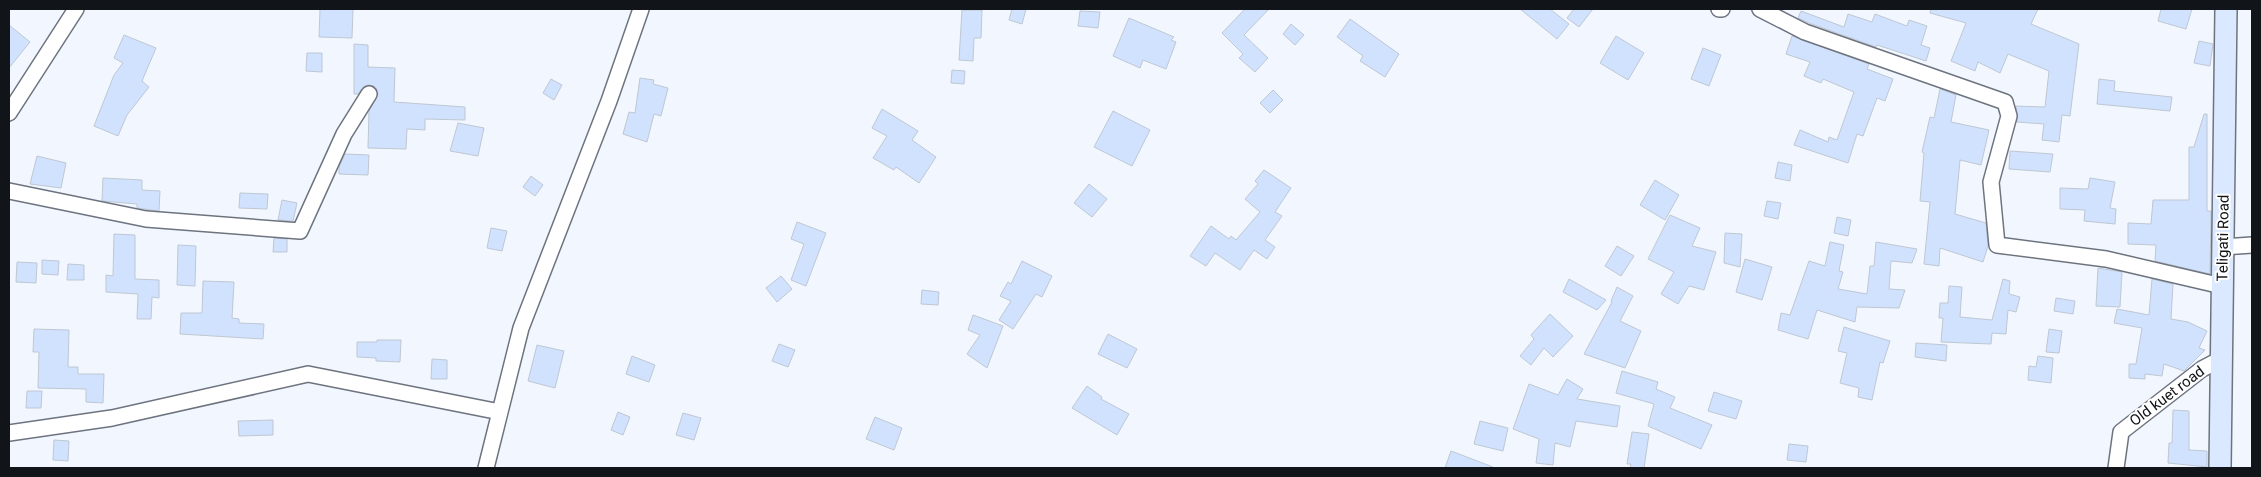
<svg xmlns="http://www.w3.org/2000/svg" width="2261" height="477" viewBox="0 0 2261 477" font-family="Roboto,sans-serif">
<rect width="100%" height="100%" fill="#f2f7ff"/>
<path fill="#d0e2fd" stroke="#bfc7d3" d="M 320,9 L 353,9 L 352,38 L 319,37 Z
M 1012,9 L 1026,9 L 1022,24 L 1009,20 Z
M 1245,9 L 1269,9 L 1244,35 L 1268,58 L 1255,72 L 1239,58 L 1243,54 L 1222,33 Z
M 1520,9 L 1550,9 L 1569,24 L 1557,39 Z
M 1574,9 L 1593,9 L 1579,27 L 1567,18 Z
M 1931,9 L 2038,9 L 2031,24 L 2079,44 L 2070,116 L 2062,115 L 2059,142 L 2042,140 L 2044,124 L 2017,122 L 2016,106 L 2045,107 L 2049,71 L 2008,54 L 2000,73 L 1978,62 L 1975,71 L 1951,61 L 1966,23 L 1930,13 Z
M 2161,9 L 2192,9 L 2186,29 L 2158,21 Z
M 962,10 L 982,10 L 981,38 L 974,38 L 973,61 L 959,60 Z
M 1080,11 L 1100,12 L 1098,28 L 1078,26 Z
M 1801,11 L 1844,27 L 1848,14 L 1872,22 L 1875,14 L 1907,26 L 1909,20 L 1927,26 L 1921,45 L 1930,48 L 1926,61 L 1877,45 L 1876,47 L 1809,23 L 1798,18 Z
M 1129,18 L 1174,37 L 1171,40 L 1176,42 L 1166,69 L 1143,60 L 1140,68 L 1113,56 Z
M 1350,19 L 1399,54 L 1385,77 L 1360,61 L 1363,56 L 1337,37 Z
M 1291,24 L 1304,35 L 1295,45 L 1283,34 Z
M 9,25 L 30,42 L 9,68 Z
M 124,35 L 156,48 L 142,81 L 149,87 L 127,115 L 118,136 L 94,126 L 114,75 L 123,63 L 114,58 Z
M 1616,36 L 1644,53 L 1628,80 L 1600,63 Z
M 1792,36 L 1869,64 L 1867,69 L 1893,79 L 1885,101 L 1877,98 L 1863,136 L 1857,134 L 1848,163 L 1794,145 L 1800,130 L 1828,142 L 1829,137 L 1837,140 L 1854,92 L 1823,79 L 1821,83 L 1804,76 L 1810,62 L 1786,54 Z
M 2199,41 L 2213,44 L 2210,66 L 2194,63 Z
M 354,44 L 368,45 L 368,67 L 395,68 L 394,102 L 465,107 L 465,120 L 425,119 L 425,130 L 407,129 L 406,149 L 368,148 L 369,111 L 378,94 L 374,86 L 369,85 L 364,86 L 358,94 L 354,94 Z
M 1703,48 L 1721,55 L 1709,86 L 1691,79 Z
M 307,53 L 322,53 L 322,72 L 306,71 Z
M 952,70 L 965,71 L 964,84 L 951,83 Z
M 640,78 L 654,80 L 653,84 L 668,88 L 661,116 L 654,114 L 647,142 L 623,134 L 629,112 L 635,113 Z
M 551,79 L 562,85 L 554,100 L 543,93 Z
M 2099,79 L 2115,81 L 2114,91 L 2172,97 L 2170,111 L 2097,104 Z
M 1940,89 L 1956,95 L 1951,122 L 1989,130 L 1981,165 L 1960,160 L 1955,214 L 1986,223 L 1988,246 L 1983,262 L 1940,248 L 1939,266 L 1924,264 L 1930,202 L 1920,201 L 1924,153 L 1922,152 L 1930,117 L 1934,118 Z
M 1273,90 L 1283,100 L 1270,113 L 1260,103 Z
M 882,109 L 918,131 L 912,140 L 936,157 L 919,183 L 896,167 L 894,170 L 873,158 L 887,136 L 872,128 Z
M 1113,111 L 1150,130 L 1132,166 L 1094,147 Z
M 2204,114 L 2207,114 L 2207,211 L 2211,211 L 2210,274 L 2155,261 L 2156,245 L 2128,244 L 2128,223 L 2151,224 L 2153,200 L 2189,200 L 2189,147 L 2194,147 Z
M 458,123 L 484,128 L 478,156 L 450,151 Z
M 2010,151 L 2053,154 L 2050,172 L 2009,169 Z
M 345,154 L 369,155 L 368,175 L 339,174 L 339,167 Z
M 37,156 L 66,163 L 61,188 L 30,184 Z
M 1778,162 L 1792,165 L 1790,181 L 1775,178 Z
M 1264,170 L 1291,188 L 1275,212 L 1282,216 L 1265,240 L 1275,247 L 1267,259 L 1254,250 L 1240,270 L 1215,253 L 1206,266 L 1190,256 L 1211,226 L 1229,239 L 1231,236 L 1236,240 L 1260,212 L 1245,199 L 1258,184 L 1255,181 Z
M 531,176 L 543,185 L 535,196 L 523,187 Z
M 103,178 L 142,180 L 142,190 L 160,191 L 159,211 L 137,208 L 137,204 L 102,201 Z
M 2090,178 L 2115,182 L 2110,208 L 2116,209 L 2115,224 L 2084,221 L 2085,210 L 2060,209 L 2060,188 L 2088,189 Z
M 1655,180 L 1679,195 L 1665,220 L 1640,205 Z
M 1089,184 L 1107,199 L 1092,217 L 1074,203 Z
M 240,193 L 268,194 L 267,209 L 239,208 Z
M 282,200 L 297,203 L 293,221 L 278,220 Z
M 1767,201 L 1781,203 L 1778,219 L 1764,216 Z
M 1670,215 L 1700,228 L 1692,246 L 1716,252 L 1704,290 L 1689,286 L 1678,304 L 1661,294 L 1674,272 L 1648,259 Z
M 1837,217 L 1851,220 L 1848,236 L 1834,233 Z
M 797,222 L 826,233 L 806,286 L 791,280 L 804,244 L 791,239 Z
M 491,228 L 507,231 L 502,251 L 487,248 Z
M 1725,233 L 1742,234 L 1740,267 L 1724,263 Z
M 114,234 L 135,235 L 135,279 L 159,280 L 159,298 L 152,297 L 151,319 L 137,319 L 138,294 L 106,292 L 106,275 L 113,276 Z
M 274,238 L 287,239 L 287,252 L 273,252 Z
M 1830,242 L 1844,245 L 1839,271 L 1843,272 L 1838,289 L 1867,294 L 1870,266 L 1874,266 L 1876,242 L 1917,249 L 1912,263 L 1891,261 L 1889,289 L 1905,290 L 1899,308 L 1857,307 L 1855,322 L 1817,310 L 1808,339 L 1778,330 L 1781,313 L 1790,315 L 1809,261 L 1825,266 Z
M 178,245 L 196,246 L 195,286 L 177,285 Z
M 1617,246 L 1634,256 L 1621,276 L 1605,266 Z
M 1745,259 L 1772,267 L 1762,300 L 1736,292 Z
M 42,260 L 59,261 L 58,275 L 42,274 Z
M 1022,261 L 1052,276 L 1042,297 L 1036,294 L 1013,329 L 999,320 L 1011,301 L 1000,296 L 1008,282 L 1011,284 Z
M 17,262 L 37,263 L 36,283 L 16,282 Z
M 68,264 L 84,265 L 84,280 L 67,280 Z
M 2098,268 L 2122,272 L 2120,307 L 2096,306 Z
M 781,276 L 792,289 L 777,302 L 766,288 Z
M 1569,279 L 1606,300 L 1597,310 L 1563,292 Z
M 2003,279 L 2010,281 L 2009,294 L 2020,297 L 2016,312 L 2008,310 L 2006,334 L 1992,333 L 1991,344 L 1941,342 L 1943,318 L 1939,318 L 1940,303 L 1948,303 L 1949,286 L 1962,287 L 1960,317 L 1992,320 Z
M 2152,279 L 2173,284 L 2171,319 L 2188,322 L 2207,331 L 2199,348 L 2205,350 L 2184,371 L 2164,364 L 2162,376 L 2145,374 L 2145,379 L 2129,378 L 2129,364 L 2136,364 L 2142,328 L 2114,323 L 2117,309 L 2149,315 Z
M 203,281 L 234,282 L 232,318 L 239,319 L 239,323 L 264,324 L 263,339 L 180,334 L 181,313 L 202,313 Z
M 1617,287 L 1633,296 L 1620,321 L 1641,331 L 1625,368 L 1584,354 L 1612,302 L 1611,301 Z
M 922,290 L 939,292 L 938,305 L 921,304 Z
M 2056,298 L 2075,301 L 2073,314 L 2054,311 Z
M 1550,314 L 1573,336 L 1553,357 L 1544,348 L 1531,365 L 1520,356 L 1534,339 L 1531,335 Z
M 973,315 L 1003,326 L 987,368 L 967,354 L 980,335 L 968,330 Z
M 1844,327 L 1890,341 L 1883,363 L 1880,362 L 1872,400 L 1858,397 L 1859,388 L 1840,383 L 1847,353 L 1838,351 Z
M 34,329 L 69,330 L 68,367 L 78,367 L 78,374 L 104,374 L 103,403 L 86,402 L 86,389 L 38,388 L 39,352 L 33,352 Z
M 2049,329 L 2062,331 L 2059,353 L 2046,352 Z
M 1108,334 L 1137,349 L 1127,368 L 1098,354 Z
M 377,340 L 401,340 L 400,362 L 376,361 L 376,358 L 357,357 L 357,342 L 377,342 Z
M 1916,343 L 1947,345 L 1946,361 L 1915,357 Z
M 779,344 L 795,350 L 788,367 L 772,361 Z
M 537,345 L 564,351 L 555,388 L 528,381 Z
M 632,356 L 655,365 L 649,382 L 626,374 Z
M 2038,356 L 2053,358 L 2051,383 L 2028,380 L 2029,366 L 2036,367 Z
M 432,359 L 447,360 L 447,379 L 431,379 Z
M 1622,371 L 1658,382 L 1656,389 L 1675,397 L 1670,408 L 1712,425 L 1701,449 L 1648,426 L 1654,404 L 1616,393 Z
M 1567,379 L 1583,389 L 1577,399 L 1620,406 L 1617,427 L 1576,421 L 1570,447 L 1555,443 L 1553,465 L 1536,463 L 1539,439 L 1513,429 L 1529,384 L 1558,395 Z
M 1087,386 L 1102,397 L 1101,399 L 1129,414 L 1117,435 L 1072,408 Z
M 27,391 L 42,391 L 41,408 L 26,408 Z
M 1714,392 L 1742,401 L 1736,419 L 1708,411 Z
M 2173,410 L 2189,411 L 2189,450 L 2207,451 L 2207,467 L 2168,463 L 2169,443 L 2172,443 Z
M 618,412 L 630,417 L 623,435 L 611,430 Z
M 683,413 L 701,418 L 694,440 L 676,435 Z
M 875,417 L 902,428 L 894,450 L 866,439 Z
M 273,420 L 273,435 L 239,436 L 238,421 Z
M 1480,421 L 1508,428 L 1503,451 L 1474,444 Z
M 1632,432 L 1649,434 L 1644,468 L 1630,468 L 1631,464 L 1627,464 Z
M 54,440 L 69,441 L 68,461 L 53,460 Z
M 1789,444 L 1808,446 L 1806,462 L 1787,460 Z
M 1451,451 L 1493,467 L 1493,468 L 1445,468 Z"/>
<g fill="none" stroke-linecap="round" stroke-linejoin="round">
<g stroke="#6d747f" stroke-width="18">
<path id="minor" d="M 1719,9 L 1722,9
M 1760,9 L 1805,32 L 2005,102 L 2009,116 L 1991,182 L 1997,245 L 2106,259 L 2222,286
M 9,113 L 76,9
M 9,191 L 146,219 L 300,231 L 344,134 L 369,94
M 2223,247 L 2252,245
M 9,433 L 112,418 L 308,374 L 500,412
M 486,468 L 521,328 L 609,101 L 641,9
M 2116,468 L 2121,432 L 2202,369 L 2221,359"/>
</g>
<g stroke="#6d747f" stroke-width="24">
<path id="secondary" d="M 2220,468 L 2226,9"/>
</g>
<use href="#minor" stroke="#fff" stroke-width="15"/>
<use href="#secondary" stroke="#dae9ff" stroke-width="21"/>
</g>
<g text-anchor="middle" stroke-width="4" stroke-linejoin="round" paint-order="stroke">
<g font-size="15" fill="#111418" stroke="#fff">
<text transform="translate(2223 238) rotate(-89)" y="5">Teligati Road</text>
<text transform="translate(2167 396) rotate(-37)" y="5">Old kuet road</text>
</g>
</g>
<rect width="2261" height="477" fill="none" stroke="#111418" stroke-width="20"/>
</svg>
